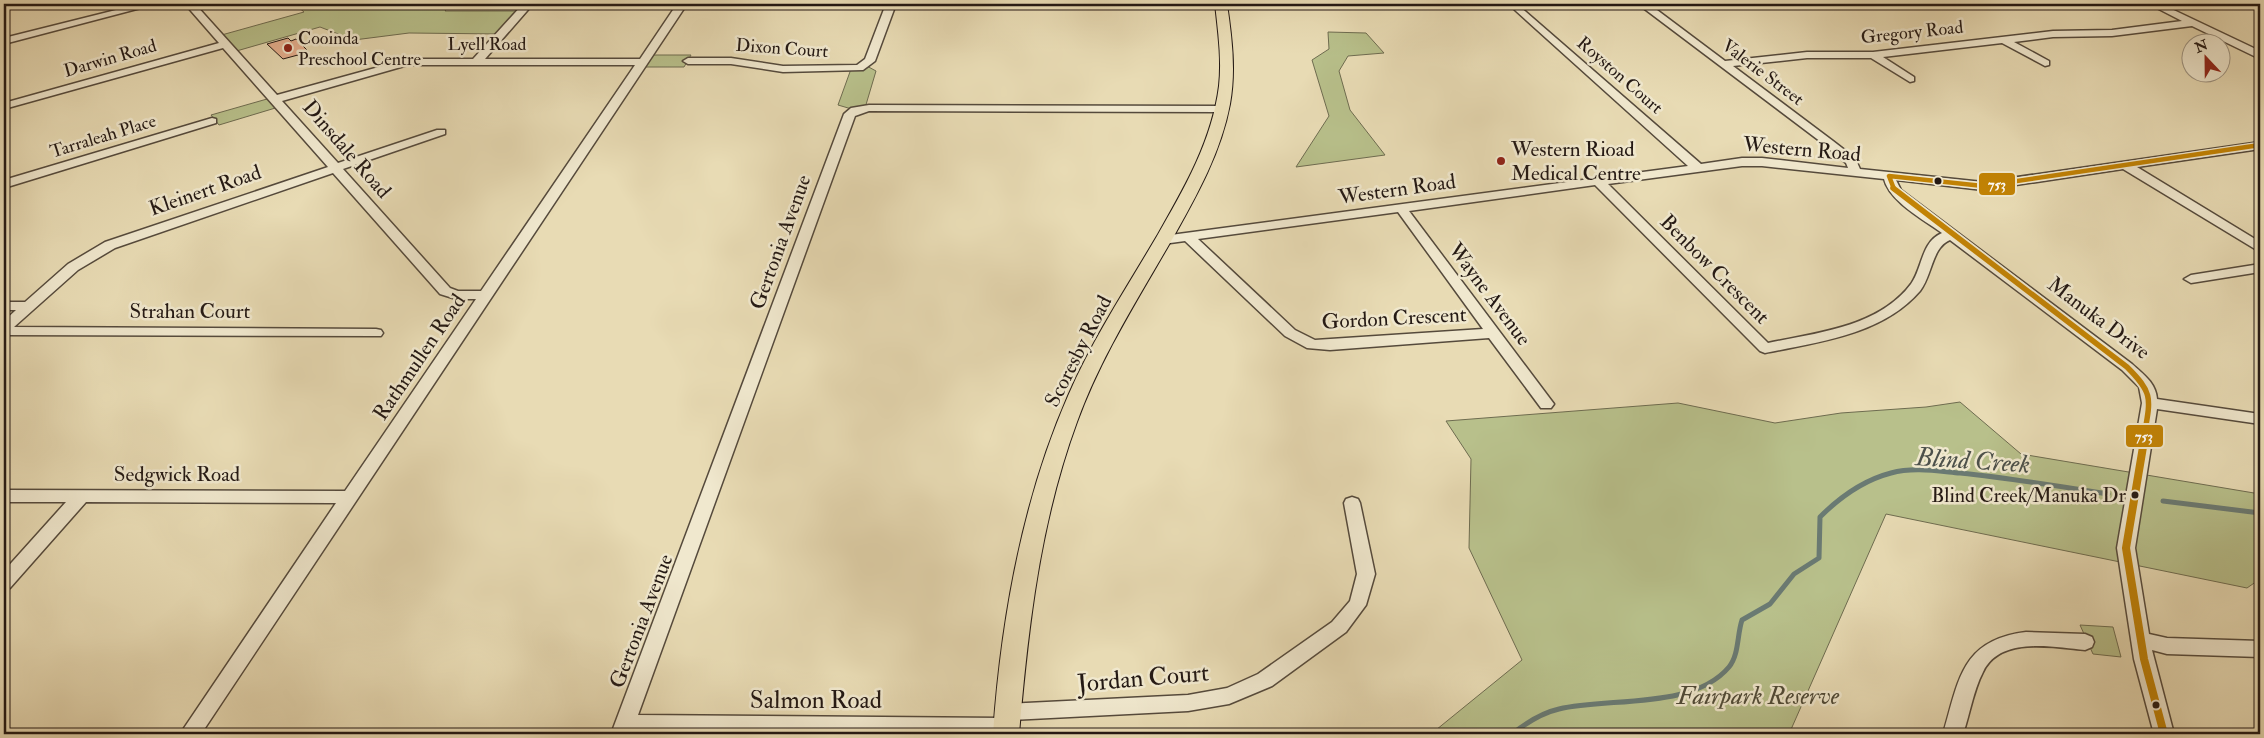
<svg xmlns="http://www.w3.org/2000/svg" width="2264" height="738" viewBox="0 0 2264 738" font-family="'IM FELL Double Pica',serif">
<rect width="100%" height="100%" fill="#e8dbb4"/>
<filter id="stains"><feTurbulence type="fractalNoise" baseFrequency=".004" numOctaves="4"/><feColorMatrix values="0 0 0 0 .2 0 0 0 0 .09 0 0 0 0 .02 0 0 0 .5 -.17"/></filter>
<radialGradient id="worn" r=".72"><stop offset=".6" stop-color="#630" stop-opacity="0"/><stop offset="1" stop-color="#630" stop-opacity=".3"/></radialGradient>
<path fill="#b8c08b" stroke="#6e6c50" d="M 297,6 L 449,6 L 445,11 L 521,11 L 501,34 L 409,33 L 354,40 L 320,27 L 233,52 L 218,36 L 304,12 Z
M 1328,32 L 1366,33 L 1384,53 L 1348,56 L 1339,71 L 1350,110 L 1385,155 L 1296,167 L 1329,116 L 1312,60 L 1329,49 Z
M 647,55 L 691,55 L 684,67 L 639,67 Z
M 865,65 L 876,71 L 865,108 L 855,110 L 838,105 L 851,69 Z
M 274,97 L 282,106 L 219,125 L 211,115 Z
M 1960,402 L 2021,454 L 2260,494 L 2260,579 L 2247,588 L 1886,514 L 1789,734 L 1431,734 L 1522,660 L 1469,548 L 1471,459 L 1446,421 L 1678,403 L 1775,423 L 1841,413 L 1926,407 Z
M 2080,625 L 2113,627 L 2121,657 L 2093,654 Z"/>
<g fill="none" stroke-linecap="round" stroke-linejoin="round">
<path stroke="#6a7a73" stroke-width="5" d="M 2163,501 L 2260,513
M 1512,734 C 1526,723 1541,713 1559,709 C 1608,697 1693,710 1729,667 C 1739,655 1737,635 1742,620 L 1770,604 L 1794,574 L 1819,558 L 1820,517 C 1840,497 1864,480 1891,473 C 1913,467 1937,471 1960,473 C 2009,478 2059,486 2108,494"/>
</g>
<path fill="#e6b08f" stroke="#241914" d="M 288,38 L 291,41 L 296,39 L 309,52 L 283,59 L 267,44 Z"/>
<g fill="none" stroke-linecap="round" stroke-linejoin="round">
<g stroke="#554a3c" stroke-width="3">
<path id="minor" d="M 140,4 L 156,4 L 4,44 L 4,38 Z
M 185,4 L 195,4 L 277,95 L 408,59 L 473,59 L 523,4 L 533,4 L 485,59 L 640,59 L 677,4 L 687,4 L 201,734 L 180,734 L 336,503 L 86,502 L 10,588 L 4,590 L 4,571 L 66,502 L 4,502 L 4,490 L 345,491 L 476,299 L 456,299 L 440,294 L 333,173 L 115,248 L 78,270 L 14,327 L 376,329 L 381,330 L 383,333 L 381,336 L 4,335 L 4,321 L 16,310 L 4,310 L 4,302 L 25,302 L 68,264 L 105,242 L 328,167 L 223,48 L 4,109 L 4,103 L 219,43 ZM 408,65 L 635,65 L 481,291 L 458,291 L 450,288 L 343,169 L 445,134 L 445,130 L 437,130 L 338,163 L 282,101 Z
M 886,4 L 896,4 L 875,61 L 863,70 L 783,72 L 731,64 L 688,64 L 683,61 L 688,58 L 731,58 L 783,66 L 857,65 L 865,59 Z
M 1638,4 L 1649,4 L 1725,61 L 1807,52 L 1873,52 L 2053,31 L 2112,30 L 2182,21 L 2149,4 L 2161,4 L 2260,51 L 2260,58 L 2256,57 L 2192,26 L 2112,36 L 2053,37 L 2014,42 L 2049,61 L 2049,65 L 2045,66 L 2002,43 L 1883,57 L 1914,77 L 1914,81 L 1910,82 L 1871,58 L 1807,58 L 1733,66 L 1833,141 L 1855,158 L 1860,169 L 1983,182 L 2260,142 L 2260,149 L 2137,167 L 2260,242 L 2260,252 L 2123,169 L 1983,190 L 1896,180 L 1901,190 L 2132,364 C 2143,374 2156,383 2157,399 L 2260,414 L 2260,424 L 2157,409 L 2135,548 L 2149,634 L 2167,638 L 2260,641 L 2260,657 L 2167,654 L 2152,650 L 2174,734 L 2154,734 L 2134,659 L 2117,548 L 2142,403 L 2139,387 L 2122,370 L 1950,240 C 1932,247 1932,276 1920,291 C 1882,335 1818,342 1765,353 L 1760,351 L 1595,185 L 1409,211 L 1551,400 L 1554,404 L 1551,408 L 1541,408 L 1489,338 L 1330,350 L 1307,348 L 1285,336 L 1185,241 L 1163,244 L 1156,240 L 1163,236 L 1688,166 L 1516,11 L 1514,9 L 1519,6 L 1701,164 L 1742,158 L 1762,158 L 1848,168 L 1846,163 L 1825,145 ZM 1742,166 L 1762,166 L 1884,179 C 1889,201 1924,220 1942,233 C 1921,242 1923,267 1911,284 C 1879,327 1816,333 1768,343 L 1608,184 ZM 1398,212 L 1483,329 L 1315,340 L 1295,330 L 1198,239 Z
M 869,105 L 1222,106 L 1228,109 L 1222,112 L 869,111 L 855,116 L 638,715 L 1002,718 L 998,712 L 1001,706 L 1008,704 L 1188,695 L 1227,688 L 1258,674 L 1332,622 L 1350,601 L 1357,574 L 1344,503 L 1346,499 L 1352,497 L 1358,499 L 1360,503 L 1375,574 L 1366,605 L 1346,632 L 1272,686 L 1229,704 L 1188,711 L 1012,720 L 1017,727 L 1011,734 L 611,734 L 844,114 L 851,108 Z
M 212,118 L 216,119 L 216,123 L 4,188 L 4,180 Z
M 2260,264 L 2260,272 L 2191,283 L 2184,279 L 2191,275 Z
M 2026,632 L 2085,634 L 2092,637 L 2094,642 L 2092,647 L 2085,650 C 2053,647 2000,636 1983,672 C 1973,691 1970,714 1963,734 L 1943,734 C 1959,680 1961,640 2026,632 Z"/>
</g>
<g stroke="#241914" stroke-width="2">
<path id="major" d="M 1215,4 L 1227,4 C 1232,38 1236,71 1230,104 C 1221,152 1197,195 1174,236 C 1139,297 1101,356 1077,422 C 1040,522 1028,628 1019,734 L 993,734 C 1001,621 1022,501 1068,396 C 1092,340 1126,289 1157,236 C 1184,189 1212,141 1219,86 C 1222,59 1218,31 1215,4 Z"/>
</g>
<use href="#minor" fill="#f0e8ce" fill-rule="evenodd"/>
<use href="#major" fill="#e8dbb4" fill-rule="evenodd"/>
<g stroke="#f0e8ce" stroke-width="7">
<path id="bus-1-far2" d="M 1894,189 L 1889,176 L 1983,186 L 2260,145"/>
</g>
<g stroke="#f0e8ce" stroke-width="9">
<path id="bus-1-far1" d="M 1893,188 L 2127,367 C 2152,392 2151,397 2145,431"/>
</g>
<g stroke="#f0e8ce" stroke-width="11">
<path id="bus-1" d="M 2146,429 L 2126,548 L 2144,659 L 2164,734"/>
</g>
<use href="#bus-1-far2" stroke="#c28305" stroke-width="4.5"/>
<use href="#bus-1-far1" stroke="#c28305" stroke-width="5.5"/>
<use href="#bus-1" stroke="#c28305" stroke-width="8"/>
</g>
<g fill="#8f2418" stroke="#f0e8ce" stroke-width="2">
<circle cx="288" cy="48" r="5"/>
<circle cx="1501" cy="161" r="5"/>
</g>
<g fill="#241914" stroke="#f0e8ce" stroke-width="2">
<circle cx="1938" cy="181" r="4.5"/>
<circle cx="2135" cy="495" r="4.5"/>
<circle cx="2156" cy="705" r="4.5"/>
</g>
<g text-anchor="middle" stroke-width="5" stroke-linejoin="round" paint-order="stroke">
<g font-size="18" fill="#241914" stroke="#f0e8ce">
<text transform="translate(1912 32) rotate(-6)" y="6">Gregory Road</text>
<text x="487" y="50">Lyell Road</text>
<text transform="translate(782 48) rotate(4)" y="6">Dixon Court</text>
<text transform="translate(110 58) rotate(-16)" y="6">Darwin Road</text>
<text transform="translate(1763 72) rotate(37)" y="6">Valerie Street</text>
<text transform="translate(1620 75) rotate(41)" y="6">Royston Court</text>
<text transform="translate(103 136) rotate(-17)" y="6">Tarraleah Place</text>
</g>
<g font-size="18" fill="#241914" stroke="#f0e8ce" text-anchor="start">
<text x="298" y="44">Cooinda<tspan x="298" dy="21">Preschool Centre</tspan></text>
</g>
<g font-size="20" fill="#241914" stroke="#f0e8ce" text-anchor="end">
<text x="2126" y="502">Blind Creek/Manuka Dr</text>
</g>
<g font-size="21" fill="#241914" stroke="#f0e8ce">
<text transform="translate(347 149) rotate(49)" y="7">Dinsdale Road</text>
<text transform="translate(1802 149) rotate(5)" y="7">Western Road</text>
<text transform="translate(1397 189) rotate(-8)" y="7">Western Road</text>
<text transform="translate(205 190) rotate(-19)" y="7">Kleinert Road</text>
<text transform="translate(780 242) rotate(-70)" y="7">Gertonia Avenue</text>
<text transform="translate(1715 269) rotate(45)" y="7">Benbow Crescent</text>
<text transform="translate(1490 294) rotate(53)" y="7">Wayne Avenue</text>
<text x="190" y="318">Strahan Court</text>
<text transform="translate(1394 318) rotate(-3)" y="7">Gordon Crescent</text>
<text transform="translate(2099 318) rotate(37)" y="7">Manuka Drive</text>
<text transform="translate(1078 351) rotate(-63)" y="7">Scoresby Road</text>
<text transform="translate(419 357) rotate(-56)" y="7">Rathmullen Road</text>
<text x="177" y="481">Sedgwick Road</text>
<text transform="translate(641 621) rotate(-69)" y="7">Gertonia Avenue</text>
</g>
<g font-size="21" fill="#241914" stroke="#f0e8ce" text-anchor="start">
<text x="1511" y="156">Western Rioad<tspan x="1511" dy="24">Medical Centre</tspan></text>
</g>
<g font-size="25" fill="#241914" stroke="#f0e8ce">
<text transform="translate(1143 677) rotate(-5)" y="9">Jordan Court</text>
<text x="816" y="708">Salmon Road</text>
</g>
<g font-size="25" font-style="italic" fill="#504b38" stroke="#f0e8ce">
<text x="1758" y="704">Fairpark Reserve</text>
</g>
<g font-size="26" font-style="italic" fill="#4d514b" stroke="#f0e8ce">
<text transform="translate(1973 460) rotate(4)" y="9">Blind Creek</text>
</g>
</g>
<g stroke="#f0e8ce" stroke-width="2">
<rect x="1978" y="172" width="38" height="24" rx="5" fill="#c28305"/>
<rect x="2125" y="424" width="39" height="24" rx="5" fill="#c28305"/>
</g>
<g font-size="14" text-anchor="middle" font-weight="bold" fill="#fff">
<text x="1997" y="189">753</text>
<text x="2144" y="441">753</text>
</g>
<rect width="2264" height="738" fill="none" stroke="#e8dbb4" stroke-width="20"/>
<rect x="5" y="5" width="2254" height="728" fill="none" stroke="#241914" stroke-width="2.5"/>
<rect x="10" y="10" width="2244" height="718" fill="none" stroke="#241914"/>
<g transform="translate(2206 58) rotate(338)"><circle r="24" fill="#f0e8ce" stroke="#9e9584"/>
<path d="M0-4L9 19L0 12L-9 19Z" fill="#8f2418"/>
<text y="-8" font-size="14" font-weight="bold" text-anchor="middle" fill="#241914">N</text>
</g>
<rect width="100%" height="100%" filter="url(#stains)"/>
<rect width="100%" height="100%" fill="url(#worn)"/>
</svg>
